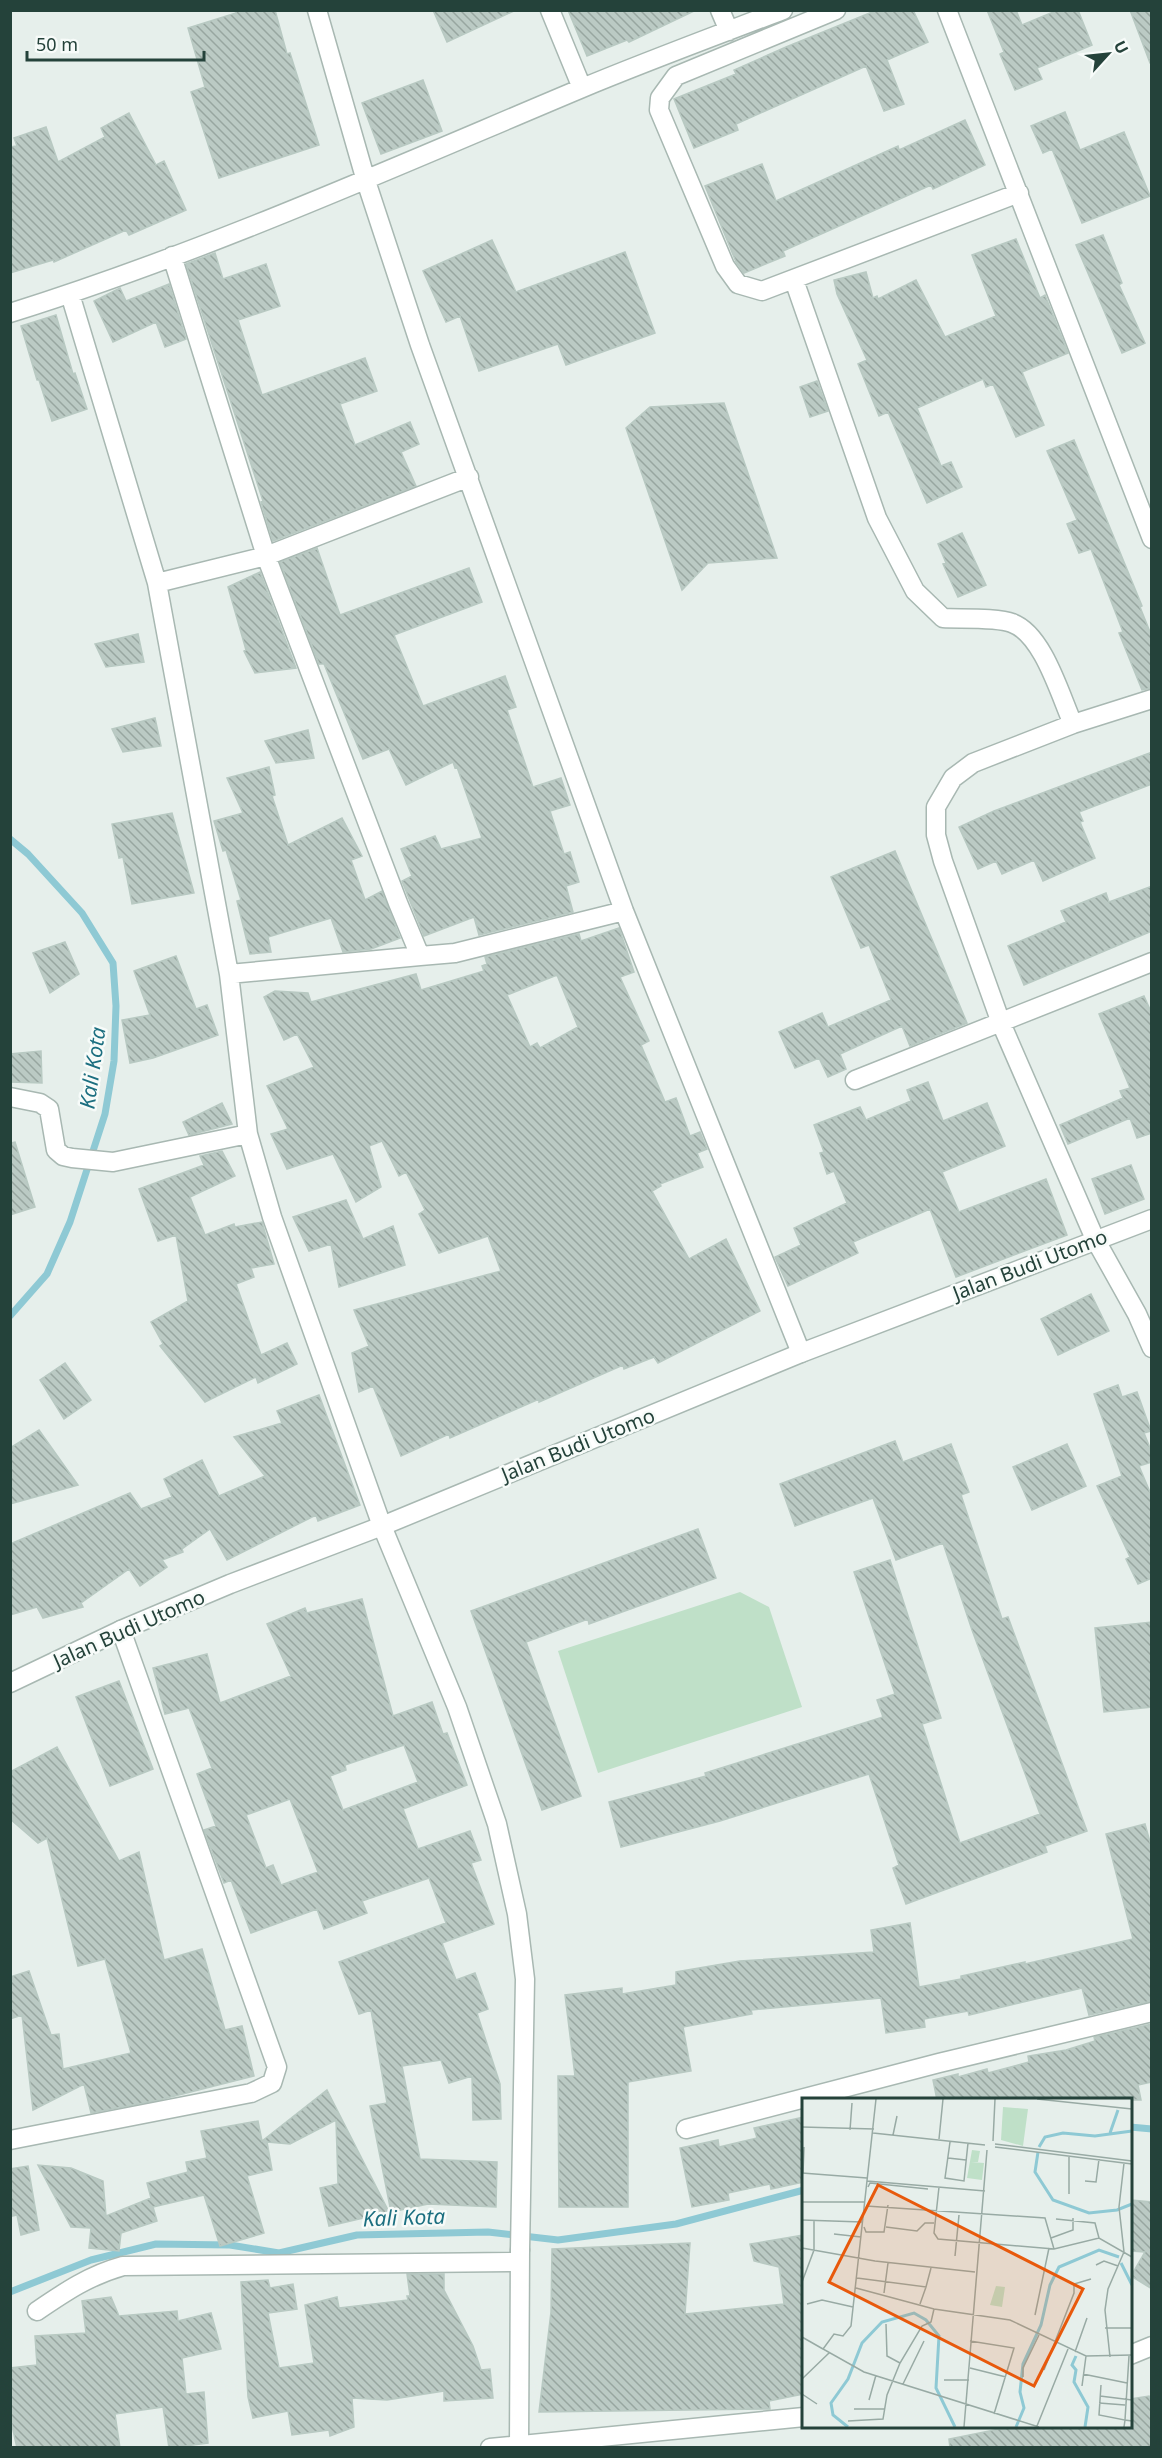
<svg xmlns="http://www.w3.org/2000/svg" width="1162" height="2458" viewBox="0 0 1162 2458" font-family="'Noto Sans',sans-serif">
<defs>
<pattern id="building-back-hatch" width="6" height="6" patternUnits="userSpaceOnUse" patternTransform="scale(1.5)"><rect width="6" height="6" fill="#bbcac4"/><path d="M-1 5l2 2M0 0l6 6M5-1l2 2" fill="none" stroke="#98a6a0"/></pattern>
</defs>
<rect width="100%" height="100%" fill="#e6efeb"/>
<path fill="#bfe0c8" d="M 740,1592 L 769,1607 L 802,1707 L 598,1773 L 558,1651 Z"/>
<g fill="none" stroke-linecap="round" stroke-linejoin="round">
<path stroke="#8ec9d4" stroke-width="7" d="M 10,839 L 28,854 L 82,913 L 113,963 L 116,1006 L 114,1061 L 105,1114 L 70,1222 L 47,1274 L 10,1316
M 1130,2127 L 1152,2129
M 10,2292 L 91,2260 L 156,2244 L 230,2245 L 279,2253 L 357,2235 L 488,2232 L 558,2240 L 676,2224 L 804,2190"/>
</g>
<path fill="url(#building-back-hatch)" stroke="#b8c9c2" stroke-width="1.5" fill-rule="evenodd" d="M 236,10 L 275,10 L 287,54 L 290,53 L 319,145 L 219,178 L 191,92 L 205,87 L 188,28 L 236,13 Z
M 433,10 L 516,10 L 447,42 Z
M 568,10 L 696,10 L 629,42 L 627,40 L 587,56 Z
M 877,10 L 913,10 L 928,42 L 887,60 L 904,104 L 884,111 L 866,66 L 736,124 L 738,130 L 694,148 L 674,99 L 736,74 L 734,70 L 786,47 Z
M 987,10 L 1016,10 L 1022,25 L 1058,10 L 1078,10 L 1092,45 L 1037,68 L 1042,79 L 1015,90 L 1000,54 L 1004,52 Z
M 1130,10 L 1152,10 L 1152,63 L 1150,63 Z
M 423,80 L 442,131 L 381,154 L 362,103 Z
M 1065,112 L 1080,150 L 1124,132 L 1150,196 L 1082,223 L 1052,149 L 1043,153 L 1031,126 Z
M 129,113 L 156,165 L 164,161 L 186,210 L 129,235 L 126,230 L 54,262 L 53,260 L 10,273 L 10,147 L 17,146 L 14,138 L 46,127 L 58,162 L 105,137 L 101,128 Z
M 965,120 L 985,165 L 933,189 L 931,185 L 783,251 L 785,256 L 744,273 L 736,262 L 705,186 L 762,164 L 776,201 L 898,146 L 899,150 Z
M 1103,235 L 1122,283 L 1119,285 L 1145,343 L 1122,353 L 1076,245 Z
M 1016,239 L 1040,298 L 1045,295 L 1068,353 L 1022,372 L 1044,425 L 1016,437 L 993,384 L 986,387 L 983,379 L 917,408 L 941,466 L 951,462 L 962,487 L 927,503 L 888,412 L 879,416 L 858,364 L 867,360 L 837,294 L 834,280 L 866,272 L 873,298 L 877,296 L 878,299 L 916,280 L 945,337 L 996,316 L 972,255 Z
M 492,240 L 516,292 L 625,252 L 655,333 L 566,365 L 558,344 L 479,371 L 460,316 L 446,322 L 423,271 Z
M 215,253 L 223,279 L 266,264 L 280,306 L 238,320 L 262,395 L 365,358 L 377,391 L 340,404 L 355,445 L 410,422 L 419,444 L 401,452 L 416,486 L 273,541 L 261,502 L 263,501 L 186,264 Z
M 169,284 L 186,339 L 165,347 L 156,322 L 113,342 L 94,301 L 120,288 L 126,301 Z
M 56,315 L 73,374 L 75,373 L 87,409 L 52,421 L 39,380 L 37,380 L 21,326 Z
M 817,381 L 828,411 L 810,417 L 800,387 Z
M 724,403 L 777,558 L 708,563 L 682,590 L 626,428 L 650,407 Z
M 1074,440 L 1142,606 L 1140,607 L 1152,637 L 1152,688 L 1142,690 L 1119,633 L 1123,632 L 1091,549 L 1079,553 L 1067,524 L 1077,520 L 1047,451 Z
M 962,533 L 986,585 L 958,597 L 943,564 L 946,563 L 938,544 Z
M 317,548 L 340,615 L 469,568 L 482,602 L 394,635 L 423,706 L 505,676 L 516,707 L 507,710 L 533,787 L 561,778 L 570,805 L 550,811 L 564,854 L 570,852 L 579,882 L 566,886 L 573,912 L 479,935 L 474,917 L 424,936 L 402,881 L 412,876 L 401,849 L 435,836 L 441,849 L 482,838 L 457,767 L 455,768 L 453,762 L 406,785 L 389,749 L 363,759 L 324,664 L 319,664 L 280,562 Z
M 260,572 L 296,668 L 255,673 L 244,651 L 246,650 L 228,587 Z
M 138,634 L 144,662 L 106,667 L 95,644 Z
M 155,718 L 161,746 L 123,752 L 112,729 Z
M 308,730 L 314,758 L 276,763 L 265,741 Z
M 1152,752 L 1152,784 L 1079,812 L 1083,821 L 1080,822 L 1095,858 L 1043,881 L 1034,860 L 1002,874 L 996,861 L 978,869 L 959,827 L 994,811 Z
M 269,767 L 275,795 L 272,796 L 288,845 L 342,818 L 362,856 L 351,860 L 365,900 L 382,891 L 400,938 L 371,949 L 343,952 L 331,918 L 268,937 L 271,952 L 250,954 L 237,901 L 241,900 L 226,850 L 223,851 L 214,821 L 243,813 L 227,778 Z
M 172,813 L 194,893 L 132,904 L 123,857 L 119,858 L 112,824 Z
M 895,851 L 967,1023 L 910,1046 L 902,1026 L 840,1054 L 846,1069 L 828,1077 L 819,1058 L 795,1068 L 779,1032 L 822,1013 L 828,1027 L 891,1000 L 869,945 L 861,948 L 831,877 Z
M 1152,886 L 1152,931 L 1024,985 L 1008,946 L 1066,922 L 1061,911 L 1106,893 L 1109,902 Z
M 619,928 L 634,972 L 620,977 L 649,1041 L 641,1045 L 665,1102 L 676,1098 L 690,1136 L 700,1132 L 707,1149 L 697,1153 L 703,1167 L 660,1184 L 661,1186 L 652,1191 L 689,1259 L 726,1239 L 760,1311 L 658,1363 L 654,1357 L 624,1369 L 623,1365 L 539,1402 L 539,1399 L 450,1438 L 449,1434 L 401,1456 L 373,1386 L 359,1392 L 352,1353 L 369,1346 L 354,1310 L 501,1271 L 488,1236 L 439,1253 L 419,1214 L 425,1210 L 406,1172 L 399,1176 L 382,1141 L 369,1146 L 381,1187 L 356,1202 L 333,1154 L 287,1169 L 271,1134 L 288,1129 L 267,1086 L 314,1067 L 297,1034 L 284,1040 L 264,997 L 275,991 L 308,993 L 311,1002 L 416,974 L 421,990 L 484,971 L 482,966 L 487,964 L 485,957 L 579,934 L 581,941 ZM 557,975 L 578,1027 L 540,1048 L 537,1043 L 530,1047 L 507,995 Z
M 65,942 L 79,974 L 50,993 L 33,953 Z
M 176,956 L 196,1009 L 207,1005 L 218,1035 L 153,1058 L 130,1063 L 122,1020 L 150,1015 L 134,971 Z
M 1144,996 L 1152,1014 L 1152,1133 L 1137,1138 L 1130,1118 L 1068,1144 L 1060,1125 L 1123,1098 L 1120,1091 L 1130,1088 L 1099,1014 Z
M 41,1051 L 42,1083 L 10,1082 L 10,1054 Z
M 928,1082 L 943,1121 L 987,1103 L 1005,1146 L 942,1172 L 959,1212 L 1046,1179 L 1067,1235 L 956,1277 L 930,1209 L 853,1242 L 858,1253 L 788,1286 L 775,1257 L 801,1245 L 794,1228 L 847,1203 L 834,1171 L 827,1174 L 820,1153 L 824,1152 L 814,1125 L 860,1107 L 866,1120 L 911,1101 L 907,1090 Z
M 222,1103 L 232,1124 L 189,1135 L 183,1122 Z
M 15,1142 L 35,1207 L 10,1215 L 10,1143 Z
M 222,1151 L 235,1176 L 190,1197 L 205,1235 L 234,1224 L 235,1227 L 262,1222 L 274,1264 L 251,1268 L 254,1277 L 236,1284 L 261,1355 L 287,1343 L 297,1364 L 258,1383 L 256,1377 L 205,1402 L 160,1346 L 163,1344 L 151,1322 L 188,1301 L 176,1235 L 158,1241 L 139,1189 L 204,1165 L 200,1156 Z
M 1131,1165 L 1144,1199 L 1105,1214 L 1092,1179 Z
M 346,1200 L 363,1239 L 393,1226 L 405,1265 L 339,1287 L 331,1244 L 309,1251 L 293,1217 Z
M 1091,1294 L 1109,1331 L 1058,1355 L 1041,1319 Z
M 65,1363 L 91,1400 L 64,1419 L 40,1380 Z
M 1118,1385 L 1122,1397 L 1137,1392 L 1151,1431 L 1144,1433 L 1152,1453 L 1152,1462 L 1139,1466 L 1152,1497 L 1152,1578 L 1138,1584 L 1126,1559 L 1130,1557 L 1097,1486 L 1122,1476 L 1094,1394 Z
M 319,1395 L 360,1505 L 318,1521 L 316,1515 L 227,1560 L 210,1529 L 182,1549 L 183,1552 L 162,1560 L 167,1567 L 140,1586 L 129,1569 L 81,1603 L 83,1607 L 43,1618 L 37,1607 L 10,1615 L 10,1544 L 130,1493 L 141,1509 L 172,1497 L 164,1479 L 202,1460 L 219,1496 L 265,1476 L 234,1437 L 282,1423 L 277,1411 Z
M 39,1430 L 78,1485 L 10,1504 L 10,1448 Z
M 895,1441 L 903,1462 L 951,1444 L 969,1492 L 961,1495 L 1002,1619 L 1008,1617 L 1087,1831 L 1045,1846 L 1047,1852 L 906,1904 L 893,1868 L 899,1865 L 869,1774 L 720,1821 L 621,1847 L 609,1802 L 706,1776 L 705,1773 L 883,1717 L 877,1700 L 895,1694 L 854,1572 L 890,1560 L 941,1718 L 922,1724 L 960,1843 L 1040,1814 L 972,1630 L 943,1543 L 896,1560 L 873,1498 L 795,1526 L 780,1484 Z
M 1067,1444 L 1086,1486 L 1032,1510 L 1013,1467 Z
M 698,1529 L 716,1578 L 589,1624 L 588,1619 L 526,1642 L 581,1796 L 542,1810 L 471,1611 Z
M 362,1599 L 393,1716 L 432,1702 L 443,1734 L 447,1733 L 467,1785 L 403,1809 L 418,1849 L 470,1831 L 481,1860 L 471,1863 L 494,1924 L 442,1943 L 456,1980 L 475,1973 L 488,2009 L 477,2013 L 500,2084 L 501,2119 L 473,2120 L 472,2076 L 449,2083 L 441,2060 L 402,2066 L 420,2159 L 497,2162 L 496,2207 L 428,2204 L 391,2212 L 370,2106 L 387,2103 L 371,2010 L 359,2014 L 339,1962 L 446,1923 L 429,1878 L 362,1901 L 367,1913 L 324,1929 L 317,1909 L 251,1933 L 231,1880 L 224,1883 L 204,1830 L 216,1826 L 197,1774 L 212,1768 L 189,1708 L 165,1714 L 153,1668 L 207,1654 L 220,1703 L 291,1676 L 267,1624 L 305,1608 L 307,1613 ZM 404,1745 L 418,1782 L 343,1810 L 330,1776 L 346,1770 L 345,1765 ZM 290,1799 L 318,1872 L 281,1885 L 273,1865 L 266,1868 L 246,1815 Z
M 1152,1622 L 1152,1707 L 1104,1712 L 1095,1628 Z
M 119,1681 L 153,1769 L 110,1786 L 76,1697 Z
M 57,1747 L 119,1861 L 139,1852 L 164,1960 L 202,1949 L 225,2030 L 242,2026 L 254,2076 L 159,2100 L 91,2113 L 84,2084 L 33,2110 L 22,2015 L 10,2019 L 10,1977 L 29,1971 L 51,2035 L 59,2034 L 63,2069 L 131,2053 L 105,1959 L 78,1966 L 47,1838 L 38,1843 L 10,1819 L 10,1772 Z
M 1145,1824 L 1152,1849 L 1152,2001 L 1089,2015 L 1082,1988 L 969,2015 L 968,2011 L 924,2019 L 925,2027 L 886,2033 L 881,1998 L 751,2010 L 752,2014 L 683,2027 L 691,2071 L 628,2082 L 628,2207 L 559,2207 L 558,2076 L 575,2076 L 565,1995 L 622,1988 L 622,1994 L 676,1985 L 676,1972 L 740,1961 L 874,1952 L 871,1930 L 910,1923 L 919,1987 L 961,1979 L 961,1976 L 1025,1962 L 1025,1964 L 1133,1939 L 1106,1834 Z
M 1152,2024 L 1152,2082 L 1138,2085 L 1141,2100 L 937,2100 L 933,2080 L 958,2074 L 958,2077 L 987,2069 L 988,2073 L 1029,2062 L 1028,2056 L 1066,2050 L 1095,2041 L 1094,2037 Z
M 327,2090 L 389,2212 L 329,2226 L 320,2188 L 338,2184 L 336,2120 L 290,2144 L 267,2142 L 272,2170 L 247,2176 L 264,2233 L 220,2246 L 204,2195 L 153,2207 L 157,2221 L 121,2233 L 119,2251 L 89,2248 L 91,2228 L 71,2227 L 38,2165 L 71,2168 L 103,2181 L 106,2216 L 151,2198 L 147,2183 L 188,2172 L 186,2162 L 207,2158 L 201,2131 L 258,2121 L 262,2141 Z
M 804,2117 L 804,2182 L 771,2189 L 770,2184 L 728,2193 L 729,2200 L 692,2207 L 680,2148 L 718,2140 L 719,2147 L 757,2138 L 754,2128 Z
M 28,2166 L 39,2230 L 21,2235 L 17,2215 L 12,2216 L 10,2206 L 10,2169 Z
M 1131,2200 L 1152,2202 L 1152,2289 L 1131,2276 L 1145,2252 L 1131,2251 Z
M 804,2235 L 804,2394 L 769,2401 L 770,2409 L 539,2412 L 551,2312 L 552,2249 L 690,2243 L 685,2314 L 784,2304 L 779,2267 L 754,2261 L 750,2244 Z
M 407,2274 L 444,2274 L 444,2290 L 473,2346 L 481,2370 L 490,2369 L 493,2398 L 444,2401 L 444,2391 L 387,2400 L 352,2398 L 354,2427 L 330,2436 L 329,2430 L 292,2435 L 288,2411 L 253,2418 L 248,2397 L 241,2282 L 268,2280 L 270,2288 L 293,2284 L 297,2309 L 268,2313 L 279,2368 L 314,2363 L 305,2305 L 337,2297 L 339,2308 L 408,2300 L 407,2296 L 410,2296 Z
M 111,2297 L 119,2316 L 177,2311 L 178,2321 L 211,2313 L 221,2349 L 182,2358 L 186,2394 L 204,2392 L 208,2443 L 169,2448 L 163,2407 L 115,2414 L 120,2448 L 17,2448 L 10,2417 L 10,2368 L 37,2365 L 35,2336 L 86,2333 L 82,2301 Z
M 1149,2396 L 1152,2406 L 1152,2448 L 950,2448 L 949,2439 L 1009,2427 L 1131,2427 L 1131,2399 Z"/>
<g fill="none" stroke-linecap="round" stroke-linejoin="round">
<g stroke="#a8b8b2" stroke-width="21">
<path id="minor" d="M 317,10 L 366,181 L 420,345 L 624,911 L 801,1353
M 550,10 L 582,88
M 720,10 L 729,31
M 836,10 L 676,76 L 660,98 L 659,110 L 725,266 L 738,284 L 762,291 L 1019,193
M 947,10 L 1152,539
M 172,256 L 266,556 L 398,903 L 420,956 L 455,953 L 624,911
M 794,280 L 877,518 L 915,591 L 943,618 C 959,619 998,617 1012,623 C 1043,634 1060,695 1073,724
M 70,294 L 157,583 L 229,974 L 248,1134 L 272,1217 L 382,1526 L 457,1707 L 497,1824 L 517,1914 L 525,1979 L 520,2250
M 10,313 C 205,252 392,168 580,89 C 647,61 715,36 783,10
M 157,583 L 266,556 L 469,477
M 1152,699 L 1073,724 L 973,763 L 953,778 L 936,807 L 936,835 L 943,861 L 1001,1023 L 1095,1239 L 1137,1314 L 1152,1348
M 229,974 L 420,956
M 855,1080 L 1152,962
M 10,1097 L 40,1103 L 49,1109 L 56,1150 L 63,1156 L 72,1158 L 113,1162 L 248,1134
M 686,2129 L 939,2063 L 1152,2012
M 10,2140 L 251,2093 L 272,2083 L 277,2067 L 121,1630
M 37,2311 C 65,2292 90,2275 123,2266 L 518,2262
M 1130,2355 L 1152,2346
M 490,2448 L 804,2417"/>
</g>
<g stroke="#a8b8b2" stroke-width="21">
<path id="tertiary" d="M 10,1683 L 121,1630 L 230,1584 L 382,1526 L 801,1353 L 1152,1219
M 519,2448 L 520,2250"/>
</g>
<use href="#minor" stroke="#fff" stroke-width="18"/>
<use href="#tertiary" stroke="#fff" stroke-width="18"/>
</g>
<g text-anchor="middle" stroke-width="5" stroke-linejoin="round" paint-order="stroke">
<g font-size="20" fill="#24423a" stroke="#f7fbf9">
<text transform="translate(1030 1265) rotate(-21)" y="7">Jalan Budi Utomo</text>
<text transform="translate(578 1445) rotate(-22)" y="7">Jalan Budi Utomo</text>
<text transform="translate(129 1629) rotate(-24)" y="7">Jalan Budi Utomo</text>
</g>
<g font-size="21" font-style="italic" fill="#1c6f80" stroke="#f7fbf9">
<text transform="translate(93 1068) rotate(-82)" y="7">Kali Kota</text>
<text transform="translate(404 2218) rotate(-2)" y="7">Kali Kota</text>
</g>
</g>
<g transform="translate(802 2098)">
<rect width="330" height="330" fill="#e6efeb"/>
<path d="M 201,9 L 226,11 L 221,48 L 199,42 ZM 170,52 L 178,53 L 176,64 L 169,64 L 182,65 L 180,82 L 165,80 ZM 194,188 L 203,189 L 200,209 L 188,207 Z" fill="#bfe0c8"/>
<path fill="none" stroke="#8ec9d4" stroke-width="3" d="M 308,35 L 316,12M 237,49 L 243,39 L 261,35 L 293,38 L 330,33M 236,54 L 233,74 L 251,102 L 287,115 L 315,112 L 330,106M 319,165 L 330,187M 274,258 L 270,267 L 274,272 L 272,284 L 286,309 L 283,329M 46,329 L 31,317 L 29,305 L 46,281 L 60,245 L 80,224 L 112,215 L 124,222 L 137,238 L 134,290 L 153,329M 214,329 L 222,310 L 218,294 L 221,266 L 239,227 L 248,187 L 257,169 L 297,152 L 317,159"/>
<path fill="none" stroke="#98aaa4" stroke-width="1.5" d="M 74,1 L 49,228 L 41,238 L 32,236 L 21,251 L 62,274 L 237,329M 235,1 L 330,11M 0,29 L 72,31M 48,32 L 50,5M 71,35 L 183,47M 91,37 L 95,18M 137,41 L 141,1M 191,43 L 193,1M 148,44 L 143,80 L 162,83 L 166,45M 193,46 L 330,63M 193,49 L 330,66M 146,60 L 164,62M 0,75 L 65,80M 1,75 L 2,49M 65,83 L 183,93M 283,83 L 294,84 L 297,61M 66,89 L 68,85 L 126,91M 137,89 L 132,135 L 136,141 L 252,151 L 297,140 L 330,159M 267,96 L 267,58M 0,104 L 62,104M 64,108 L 243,120 L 252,151M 254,121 L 293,125 L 297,140M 0,122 L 60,124M 62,129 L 64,134 L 82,134 L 86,107M 84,129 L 115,133 L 123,125 L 132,125M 32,136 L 59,139M 249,140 L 271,132 L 271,120M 0,150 L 73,163 L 173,174M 153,158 L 157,117M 294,167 L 302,163 L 316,168M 55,180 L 124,189 L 129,170M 0,184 L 12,152 L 12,122M 54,190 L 132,211 L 208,222 L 284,258 L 330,257M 82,195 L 86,165M 5,206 L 20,202 L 51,209M 118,206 L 124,189M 233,217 L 247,150M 84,226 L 85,258 L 98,265M 303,230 L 330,230M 0,239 L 21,251M 168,243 L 212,250 L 192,316M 273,254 L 285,220M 327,258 L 323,322 L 330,323M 308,259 L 303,212 L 306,191 L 322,154 L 317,109 L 322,65M 168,270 L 204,279M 242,272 L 272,195 L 272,186 L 289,181M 281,276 L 325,285M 221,279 L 221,270 L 237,237M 0,281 L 27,255M 142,282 L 167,282M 101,286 L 122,243M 299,287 L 297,317 L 323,322 L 322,329M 280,288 L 284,258M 0,296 L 15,306M 298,298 L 330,302M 67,302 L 74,277M 297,305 L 323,307M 52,311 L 83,311M 46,323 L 81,321 L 85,297 L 98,265 L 120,228 L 129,224 L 132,211M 235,328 L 266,251M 162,329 L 185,52"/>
<path fill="#e8590c" fill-opacity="0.15" stroke="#e8590c" stroke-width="3" d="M 76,87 L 281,191 L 232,288 L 27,184 Z"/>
<rect width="330" height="330" fill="none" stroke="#24423a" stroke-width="3"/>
</g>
<rect width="1162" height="2458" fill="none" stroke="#24423a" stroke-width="24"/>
<g transform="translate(1108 54) rotate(63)" stroke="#f7fbf9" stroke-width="4.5" paint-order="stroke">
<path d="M0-4.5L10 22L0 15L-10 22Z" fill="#24423a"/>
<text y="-9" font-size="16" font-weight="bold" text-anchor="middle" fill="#24423a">U</text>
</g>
<path d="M27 51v9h177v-9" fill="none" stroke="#24423a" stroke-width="3"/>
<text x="36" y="51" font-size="18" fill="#24423a" stroke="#f7fbf9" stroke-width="4.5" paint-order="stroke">50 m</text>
</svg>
